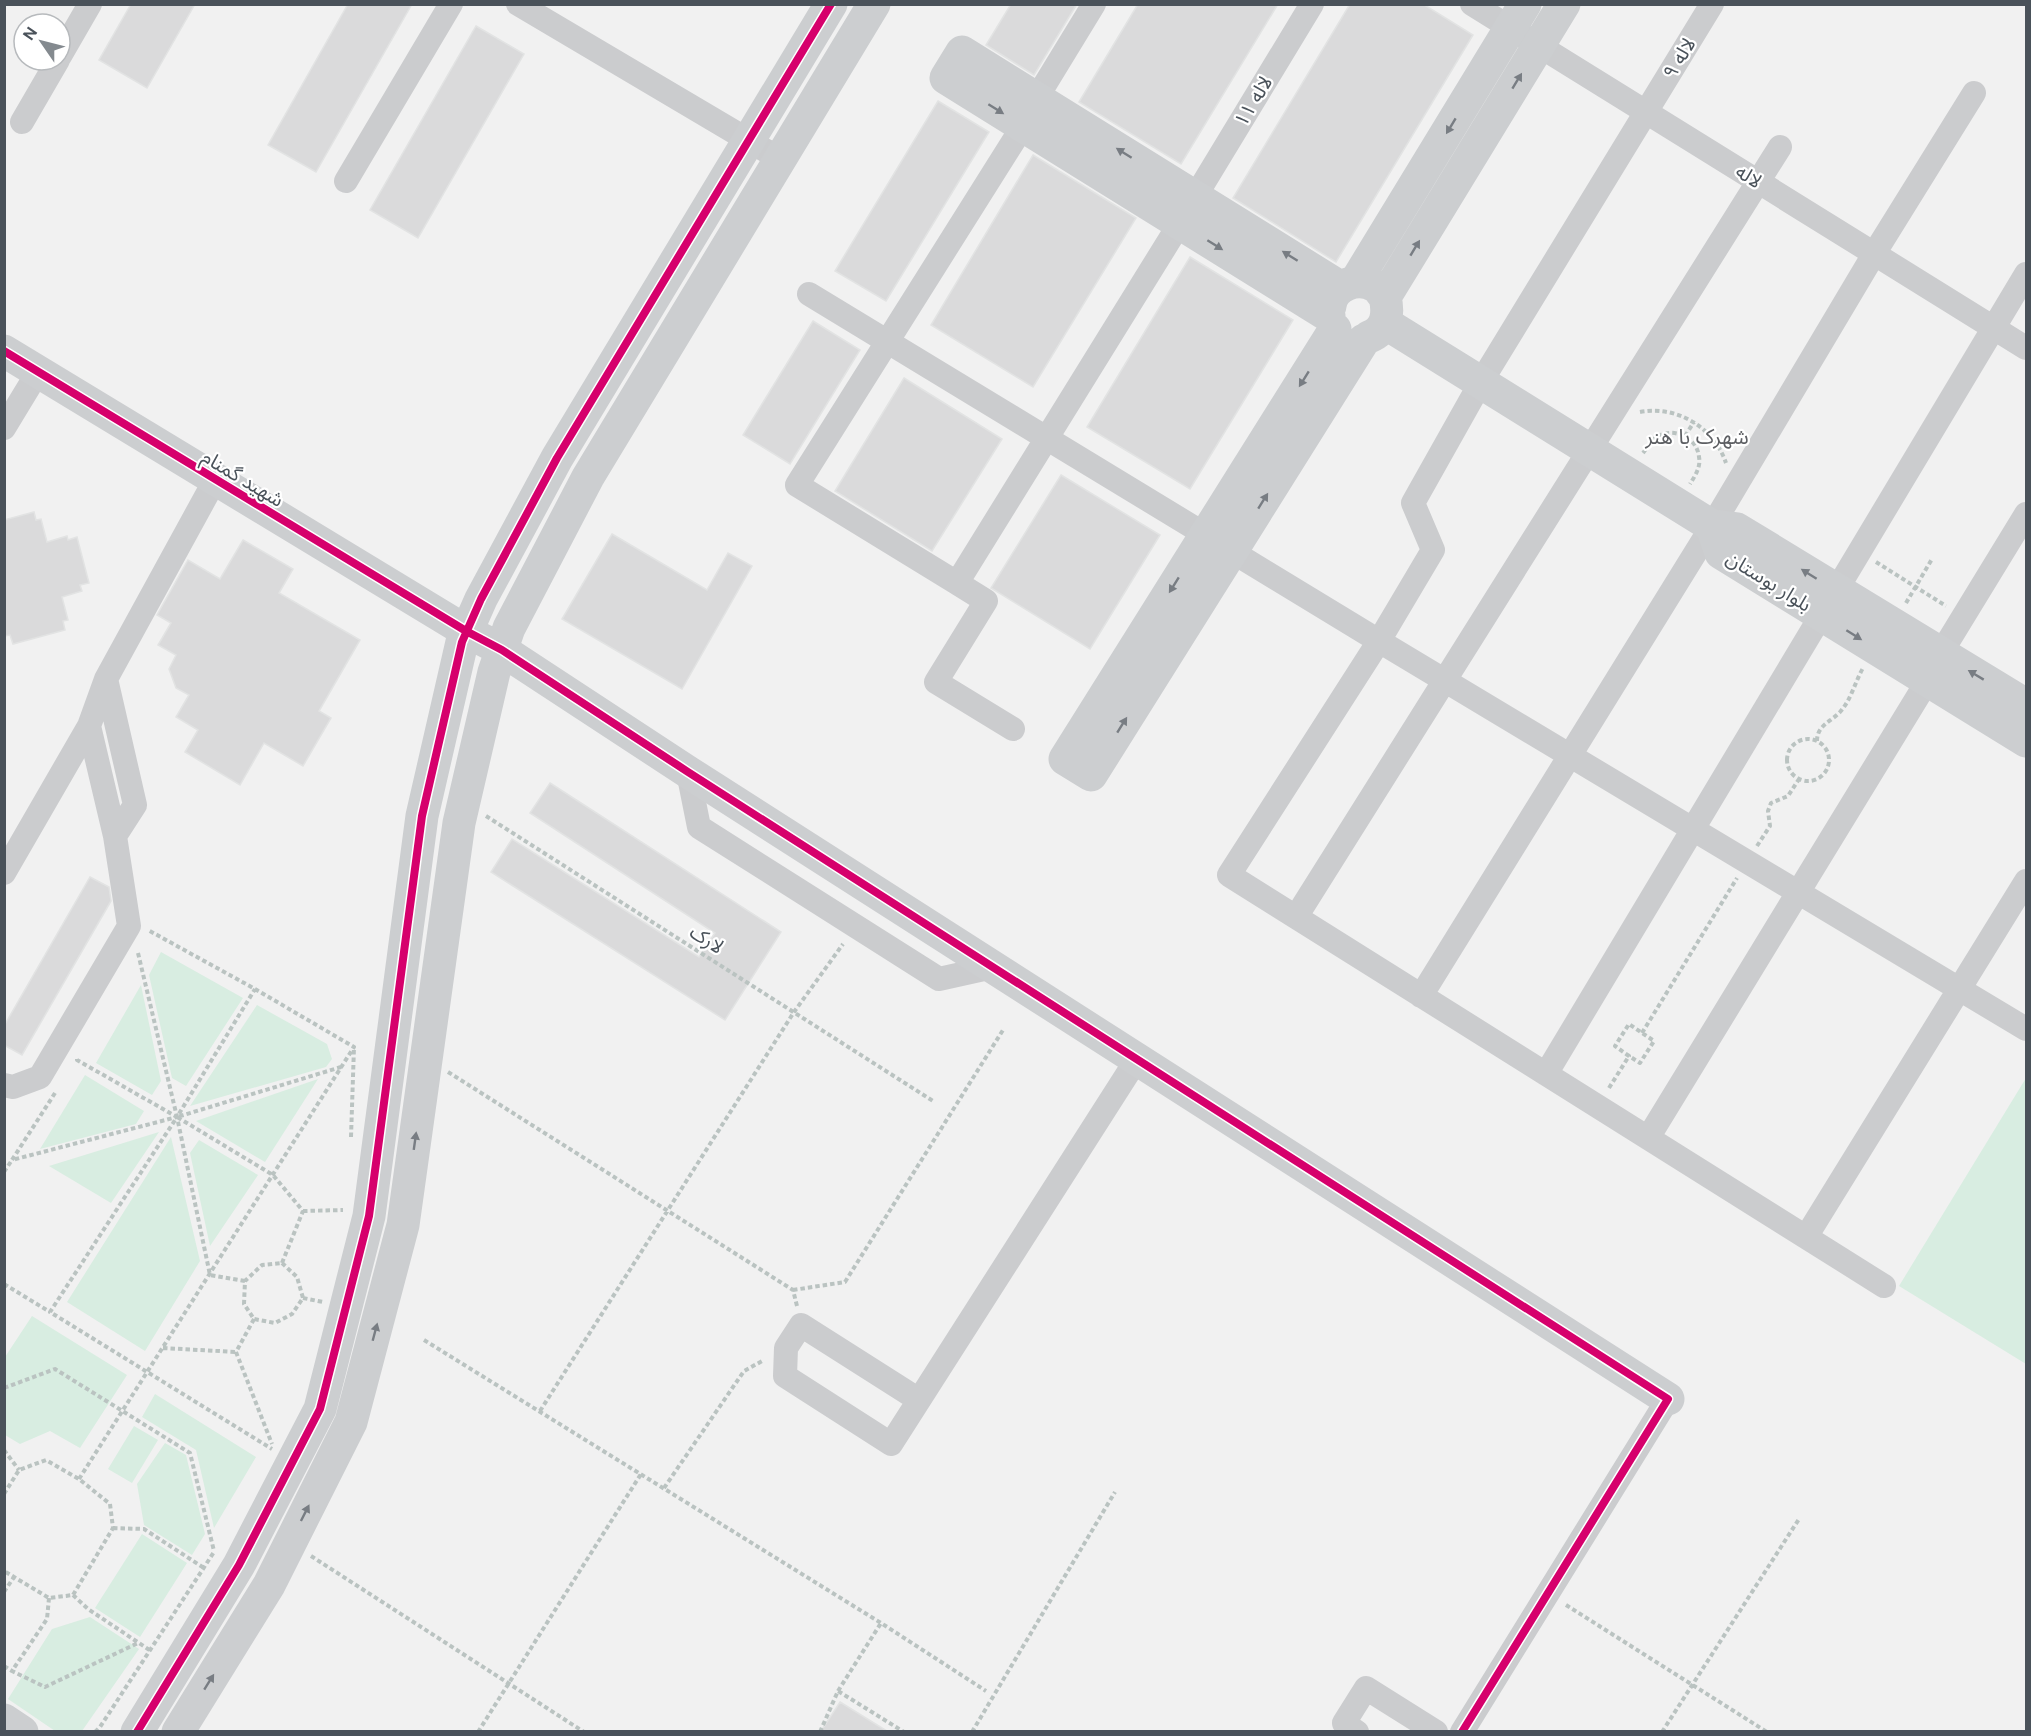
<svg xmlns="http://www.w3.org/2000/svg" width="2031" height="1736" viewBox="0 0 2031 1736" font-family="'DM Sans','Noto Sans Arabic',sans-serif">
<rect width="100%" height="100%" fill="#f1f1f1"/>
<path fill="#d8ede1" d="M 161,952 L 243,998 L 186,1086 L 172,1078 L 149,975 Z
M 141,985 L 161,1081 L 152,1095 L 96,1063 Z
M 257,1005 L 327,1044 L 332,1059 L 326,1067 L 190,1106 Z
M 85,1075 L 144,1111 L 136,1124 L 40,1149 Z
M 2026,1078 L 2026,1364 L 1899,1286 Z
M 318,1079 L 265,1162 L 196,1121 Z
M 159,1132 L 111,1203 L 49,1166 Z
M 171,1137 L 200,1261 L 145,1351 L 67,1302 Z
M 199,1140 L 258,1175 L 210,1246 L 190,1153 Z
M 32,1316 L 127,1375 L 80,1448 L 50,1431 L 20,1444 L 5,1435 L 5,1357 Z
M 155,1394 L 256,1457 L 214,1528 L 196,1450 L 142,1417 Z
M 134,1426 L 158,1440 L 132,1483 L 108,1469 Z
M 165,1443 L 186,1455 L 205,1534 L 192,1555 L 144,1525 L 137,1484 Z
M 142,1534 L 187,1563 L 140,1637 L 95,1608 Z
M 90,1617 L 139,1649 L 82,1731 L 55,1731 L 8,1699 L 52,1629 Z"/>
<path fill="#dadadb" stroke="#e2e3e3" stroke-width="1.5" d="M 131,4 L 195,4 L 147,88 L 99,60 Z
M 348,4 L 412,4 L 316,172 L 268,145 Z
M 1011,4 L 1077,4 L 1034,75 L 986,45 Z
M 1138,4 L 1278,4 L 1181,164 L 1079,102 Z
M 1350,4 L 1423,4 L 1473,35 L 1336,262 L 1233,198 Z
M 476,26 L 524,54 L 418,238 L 370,210 Z
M 938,101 L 989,132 L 886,301 L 835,271 Z
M 1033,155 L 1136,218 L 1033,387 L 931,325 Z
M 1190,257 L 1293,320 L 1190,489 L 1087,427 Z
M 813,321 L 860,350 L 790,464 L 743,435 Z
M 904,378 L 1002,439 L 932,551 L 835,491 Z
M 1061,475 L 1160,535 L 1090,649 L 991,588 Z
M 34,512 L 36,520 L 41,519 L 47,542 L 67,536 L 68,540 L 77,537 L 89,583 L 80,585 L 82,591 L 62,597 L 68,620 L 63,621 L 65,630 L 13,644 L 10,635 L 4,636 L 4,520 Z
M 612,534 L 707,590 L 728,553 L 752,566 L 682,689 L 562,619 Z
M 243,540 L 293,569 L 279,593 L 360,640 L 319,711 L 331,718 L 303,766 L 264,743 L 240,785 L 185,752 L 198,730 L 176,717 L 189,695 L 176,688 L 169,669 L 176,655 L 158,645 L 171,623 L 157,615 L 188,560 L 220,579 Z
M 550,783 L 781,932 L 725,1020 L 491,872 L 512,839 L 699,957 L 715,933 L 530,813 Z
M 90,877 L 109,887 L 111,901 L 22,1055 L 4,1045 L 4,1026 Z
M 840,1702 L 887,1731 L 821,1731 Z"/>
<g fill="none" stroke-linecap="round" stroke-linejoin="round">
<path stroke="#bac3c1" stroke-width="4" stroke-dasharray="4.5 3" stroke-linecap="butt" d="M 1640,412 C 1676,405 1714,427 1726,463
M 1685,436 L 1694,422
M 1643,453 C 1647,448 1650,442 1655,438 C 1671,426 1697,436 1699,457 C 1701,467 1695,476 1690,484
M 1876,562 L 1946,606
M 1906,603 L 1932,559
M1787 760a21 21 0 1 1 42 0a21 21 0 1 1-42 0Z
M 1817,741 C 1817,725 1831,722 1840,712 C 1851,700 1855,682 1863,668
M 486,816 L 933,1101
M 1757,846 L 1770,826 L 1768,811 L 1771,803 L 1788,796 L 1799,779
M 138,953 L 177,1117 L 255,989
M 1642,1033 L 1737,878
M 77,1059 L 77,1060 L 177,1117 L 50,1312 L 272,1449
M 448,1072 L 793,1290 L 797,1306
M 1609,1088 L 1629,1056 L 1615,1046 L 1629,1024 L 1654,1041 L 1640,1063 L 1629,1056
M 55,1093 L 12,1160 L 177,1117 L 210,1275 L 245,1281
M 351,1137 L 354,1047
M 4,1172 L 12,1160
M 303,1211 L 343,1210
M 282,1263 L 303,1211 L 273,1175 L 177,1117 L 341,1067
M 282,1263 L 297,1277 L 303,1298 L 292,1314 L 275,1323 L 254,1319 L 244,1304 L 245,1281 L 262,1265 Z
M 4,1284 L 50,1312
M 793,1290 L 845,1282 L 1003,1030
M 303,1298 L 323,1302
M 254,1319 L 236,1352 L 272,1444
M 424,1340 L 881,1623 L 986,1691
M 163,1348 L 236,1352
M 4,1388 L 55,1369 L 190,1453 L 214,1551
M 540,1411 L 794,1012 L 843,944
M 4,1450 L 19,1470
M 79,1479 L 354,1047 L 255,989 L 148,930
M 664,1488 L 744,1371 L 764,1360
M 4,1494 L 19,1470 L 46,1460 L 79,1479 L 110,1504 L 113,1528 L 73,1595 L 49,1598 L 4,1571
M 113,1528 L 144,1529 L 204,1568
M 311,1556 L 584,1732
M 4,1592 L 14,1577
M 73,1595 L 88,1609 L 151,1651
M 49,1598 L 47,1619 L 12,1671 L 45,1687 L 138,1643
M 1566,1605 L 1767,1732
M 4,1666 L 12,1671
M 838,1691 L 881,1623
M 95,1732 L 100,1727 L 214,1552
M 478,1732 L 641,1474
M 820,1732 L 838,1691 L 904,1732
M 972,1732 L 1115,1492
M 1662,1732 L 1799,1519"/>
<path stroke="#cbccce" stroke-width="24" d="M 518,4 L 780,159
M 1472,4 L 2026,348
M 1712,4 L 1481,382 L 1413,503 L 1433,550 L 1379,641 L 2026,1029
M 60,56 L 90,4
M 1036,99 L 1094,4
M 22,122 L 58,60
M 1023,126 L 797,485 L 957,583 L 1180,223
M 346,181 L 451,4
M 1195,197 L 1312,4
M 809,294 L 1206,535
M 4,428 L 38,372
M 1231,551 L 1379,641 L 1229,875 L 1884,1286
M 957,583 L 986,601 L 936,682 L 1013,729
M 1941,653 L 2026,514
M 89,726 L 115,836
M 688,772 L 699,827 L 939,979 L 993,967
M 4,873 L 89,726 L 106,679 L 215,480
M 1296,917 L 1780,147
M 1421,996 L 1712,526 L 1874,254 L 1974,93
M 1546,1074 L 2026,274
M 4,1085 L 13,1087 L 40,1077 L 129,926 L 115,836 L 135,805 L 106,679
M 1648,1138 L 1928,680
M 1806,1237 L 2026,881
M 919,1400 L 801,1325 L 786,1348 L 785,1376 L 891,1444 L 1137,1059
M 1357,1732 L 1344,1723 L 1366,1688 L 1436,1732
M 1462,1732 L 1668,1399"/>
<path stroke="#ccced0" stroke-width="33" d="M 1356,281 L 1525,4
M 1330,306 C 1332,285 1358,276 1375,286 C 1379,288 1382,294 1385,297
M 1329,316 L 946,78 L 962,52 L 1340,287
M 1385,323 L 1712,526 L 1737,529 L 2026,705
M 1335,329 L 1065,759 L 1091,775 L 1364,340
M 1369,337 C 1387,330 1389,314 1385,297 L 1564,4
M 4,351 L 466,631 L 502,650 L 688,772 L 1668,1399
M 1712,526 L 1721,553 L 2026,741
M 4,1720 L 22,1732
M 137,1732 L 239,1565 L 320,1409 L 369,1216 L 422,816 L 462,642 L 481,599 L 557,458 L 831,4
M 178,1732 L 269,1585 L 351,1422 L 403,1225 L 459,823 L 494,672 L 509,628 L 588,477 L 874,4"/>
<g stroke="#fff" stroke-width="11">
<path id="cycleway" d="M 4,351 L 466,631 L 502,650 L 688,772 L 1668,1399 L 1462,1732
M 137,1732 L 239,1565 L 320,1409 L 369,1216 L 422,816 L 462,642 L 481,599 L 557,458 L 831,4"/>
</g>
<use href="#cycleway" stroke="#d6006c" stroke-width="8"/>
</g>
<defs><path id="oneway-solid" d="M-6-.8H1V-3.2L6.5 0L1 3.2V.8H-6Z" transform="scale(1.5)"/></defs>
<g fill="#787d83">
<use href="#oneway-solid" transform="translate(1517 81) rotate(-59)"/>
<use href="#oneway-solid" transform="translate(996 109) rotate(32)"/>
<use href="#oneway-solid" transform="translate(1451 126) rotate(121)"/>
<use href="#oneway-solid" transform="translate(1124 153) rotate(-148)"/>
<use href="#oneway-solid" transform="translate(1215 245) rotate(32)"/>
<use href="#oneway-solid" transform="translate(1415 248) rotate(-59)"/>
<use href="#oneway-solid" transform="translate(1290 256) rotate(-148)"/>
<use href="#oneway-solid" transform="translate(1304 379) rotate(122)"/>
<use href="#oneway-solid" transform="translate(1263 501) rotate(-58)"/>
<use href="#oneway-solid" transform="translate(1809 574) rotate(-148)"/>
<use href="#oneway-solid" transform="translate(1174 585) rotate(122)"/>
<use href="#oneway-solid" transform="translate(1854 635) rotate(32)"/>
<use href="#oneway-solid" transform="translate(1976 675) rotate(-149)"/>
<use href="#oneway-solid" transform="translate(1122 725) rotate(-58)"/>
<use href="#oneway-solid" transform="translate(415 1141) rotate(-82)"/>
<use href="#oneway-solid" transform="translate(375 1332) rotate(-75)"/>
<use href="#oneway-solid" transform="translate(305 1513) rotate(-63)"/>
<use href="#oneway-solid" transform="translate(209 1682) rotate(-58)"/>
</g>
<g text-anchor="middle" stroke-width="4.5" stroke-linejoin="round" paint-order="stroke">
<g font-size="20" fill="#4a525a" stroke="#fff">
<text transform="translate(1679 58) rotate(-59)" y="7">لاله ۹</text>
<text transform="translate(1253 101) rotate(-59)" y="7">لاله ۱۱</text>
<text transform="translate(1749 176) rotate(32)" y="7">لاله</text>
<text transform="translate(243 478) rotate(31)" y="7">شهید گمنام</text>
<text transform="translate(1769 581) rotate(32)" y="7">بلوار بوستان</text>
<text transform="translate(707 939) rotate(33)" y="7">لارک</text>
</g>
<g font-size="21" fill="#5d5f63" stroke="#fff">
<text x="1697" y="444">شهرک با هنر</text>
</g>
</g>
<rect width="2031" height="1736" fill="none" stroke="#4a525a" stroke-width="12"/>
<g transform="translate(42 42) rotate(305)"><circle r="28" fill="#ffffff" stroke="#b7babd" stroke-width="1.5"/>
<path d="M0-4.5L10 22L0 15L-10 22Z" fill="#848a8f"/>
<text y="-9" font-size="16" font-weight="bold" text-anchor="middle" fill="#4a525a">N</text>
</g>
</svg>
